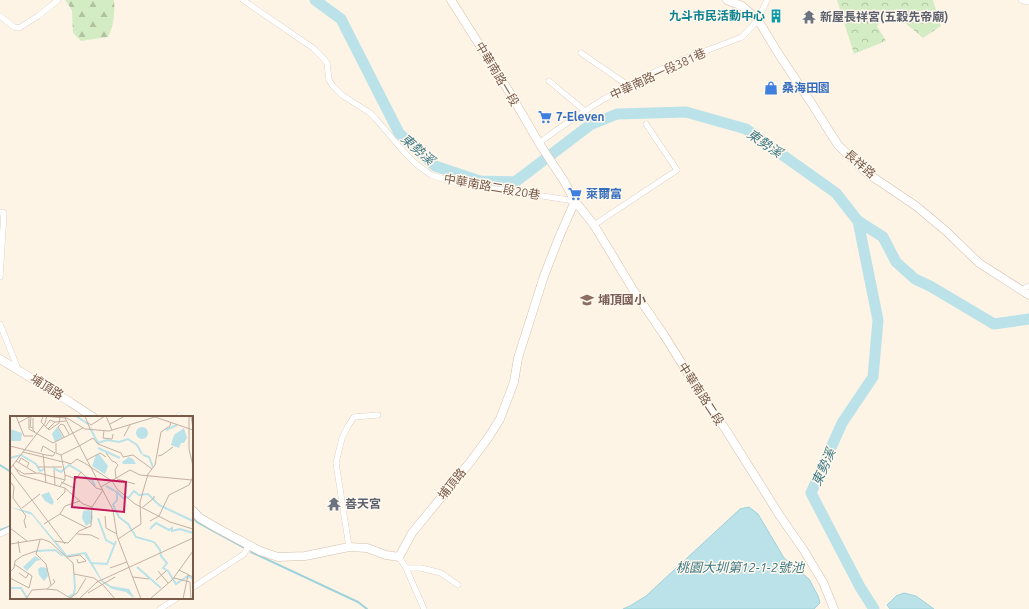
<svg xmlns="http://www.w3.org/2000/svg" width="1029" height="609" viewBox="0 0 1029 609" font-family="Ubuntu,'Noto Sans TC',sans-serif">
<defs>
<pattern id="forest-firs" width="22" height="20" patternUnits="userSpaceOnUse"><rect width="22" height="20" fill="#d4ecc4"/><path d="M5 1l3.5 6h-7zM16 11l3.5 6h-7z" fill="#b1c2a1"/></pattern>
<pattern id="park-crowns" width="20" height="18" patternUnits="userSpaceOnUse"><rect width="20" height="18" fill="#d4ecc4"/><path d="M2 6a3 3 0 1 1 6 0M12 15a3 3 0 1 1 6 0" fill="none" stroke="#b1c2a1"/></pattern>
</defs>
<rect width="100%" height="100%" fill="#fdf4e6"/>
<path fill="url(#forest-firs)" d="M 65,0 L 114,0 C 115,12 114,26 108,37 L 81,41 L 73,33 L 72,11 L 70,7 Z"/>
<path fill="url(#park-crowns)" d="M 837,0 L 933,0 L 941,26 L 923,38 L 891,11 L 877,26 L 886,41 L 854,54 Z"/>
<path fill="#bae2e8" stroke="#9fd2da" d="M 749,507 L 758,514 L 784,558 L 809,579 L 818,596 L 820,603 L 814,609 L 623,609 L 630,606 L 646,596 L 727,521 L 740,509 Z
M 904,593 L 916,596 L 934,609 L 890,609 L 887,605 L 896,596 Z"/>
<g fill="none" stroke-linecap="round" stroke-linejoin="round">
<path stroke="#9fd2da" stroke-width="2" d="M 0,465 L 11,472
M 192,517 L 197,522 L 243,547
M 0,530 L 11,526
M 251,552 L 358,602 L 367,609"/>
<path stroke="#bae2e8" stroke-width="11" d="M 315,0 L 341,19 L 399,133 L 435,166 L 480,181 L 515,182 L 590,125 L 617,114 L 686,112 L 746,129 L 836,193 L 858,221 L 878,320 L 873,377 L 842,423 L 811,493 L 860,587 L 874,609
M 858,221 L 883,237 L 896,262 L 915,279 L 930,286 L 994,324 L 1029,319"/>
<g stroke="#d0bcab" stroke-width="6">
<path id="street" d="M 243,0 L 313,48 L 324,59 L 327,63 L 329,80 L 333,86 L 342,95 L 370,113 L 376,119 L 404,152 L 416,164 L 431,175 L 457,183 L 575,201
M 1021,0 L 1029,2
M 0,16 L 14,27 L 19,28 L 38,16 L 58,0
M 581,53 L 629,86
M 549,81 L 585,111
M 539,143 L 558,129 L 602,100 L 648,75 L 684,59 L 742,37 L 758,20 L 767,0
M 0,212 L 4,213 L 0,277
M 594,225 L 677,170 L 646,124
M 1021,290 L 1029,286
M 0,324 L 18,369
M 178,417 L 179,416
M 0,534 L 11,529
M 349,547 L 336,463 L 342,438 L 348,426 L 354,417 L 378,415
M 399,557 L 406,568 L 424,609
M 406,568 L 421,568 L 441,573 L 458,585
M 192,588 L 244,554 L 249,545
M 160,609 L 177,598"/>
</g>
<g stroke="#d5beab" stroke-width="9">
<path id="secondary" d="M 451,0 L 510,93 L 539,143 L 564,181 L 575,201 L 594,225 L 634,291 L 664,335 L 706,402 L 726,430 L 780,516 L 803,549 L 823,582 L 834,609
M 727,0 L 742,6 L 758,20 L 778,53 L 812,104 L 838,145 L 867,173 L 916,206 L 947,232 L 979,263 L 1029,295
M 0,359 L 70,402 L 93,417
M 192,510 L 200,518 L 217,528 L 260,551 L 278,557 L 305,556 L 349,547 L 367,548 L 386,555 L 399,557 L 412,533 L 471,461 L 488,438 L 500,419 L 514,382 L 518,358 L 544,276 L 560,235 L 575,201"/>
</g>
<use href="#street" stroke="#fff" stroke-width="5.5"/>
<use href="#secondary" stroke="#fff" stroke-width="8"/>
</g>
<defs>
<g id="building-bare" transform="scale(1.08)"><path d="M-4-6H4V6H1V3H-1V6H-4ZM-2.5-4.3h1.7v1.8h-1.7ZM.8-4.3h1.7v1.8H.8ZM-2.5-1h1.7V.8h-1.7ZM.8-1h1.7V.8H.8Z" fill="#0f9aa8" stroke="#fff8ee" stroke-width="2.5" paint-order="stroke"/></g>
<g id="temple-bare" transform="scale(1.08)"><path d="M0-6L5-2H3V0L6.5 2.5H4V6H1.5V3h-3V6H-4V2.5H-6.5L-3 0V-2H-5Z" fill="#6b7280" stroke="#fff8ee" stroke-width="2.5" paint-order="stroke"/></g>
<g id="shop-bare" transform="scale(1.08)"><path d="M-5-2.5h2.3a2.7 3.5 0 0 1 5.4 0H5L5.5 6h-11ZM-1.5-2.5h3a1.5 2.3 0 0 0-3 0Z" fill="#3f7fe0" stroke="#fff8ee" stroke-width="2.5" paint-order="stroke"/></g>
<g id="supermarket-bare" transform="scale(1.08)"><path d="M-6-5.5h2.5l.6 2H6L4.5 2H-2.5L-4.4-4H-6ZM-1.5 3.2a1.3 1.3 0 1 0 .1 0ZM3 3.2a1.3 1.3 0 1 0 .1 0Z" fill="#3f7fe0" stroke="#fff8ee" stroke-width="2.5" paint-order="stroke"/></g>
<g id="school-bare" transform="scale(1.08)"><path d="M0-5L7-2L0 1L-7-2ZM-4 1L0 2.5L4 1V4Q0 6-4 4Z" fill="#8d6e63" stroke="#fff8ee" stroke-width="2.5" paint-order="stroke"/></g>
</defs>
<g fill-rule="evenodd">
<use href="#building-bare" x="776" y="16"/>
<use href="#temple-bare" x="809" y="17"/>
<use href="#shop-bare" x="771" y="88"/>
<use href="#supermarket-bare" x="545" y="117"/>
<use href="#supermarket-bare" x="575" y="194"/>
<use href="#school-bare" x="587" y="300"/>
<use href="#temple-bare" x="334" y="504"/>
</g>
<g text-anchor="middle" stroke-width="3" stroke-linejoin="round" paint-order="stroke">
<g font-size="12" font-weight="bold" fill="#0d838f" stroke="#fff8ee" text-anchor="end">
<text x="765" y="20">九斗市民活動中心</text>
</g>
<g font-size="12" font-weight="bold" fill="#5b616d" stroke="#fff8ee" text-anchor="start">
<text x="820" y="21">新屋長祥宮(五穀先帝廟)</text>
<text x="345" y="508">善天宮</text>
</g>
<g font-size="12" fill="#785a49" stroke="#fff8ee">
<text transform="translate(497 74) rotate(59)" y="4">中華南路一段</text>
<text transform="translate(658 74) rotate(-25)" y="4">中華南路一段381巷</text>
<text transform="translate(860 164) rotate(41)" y="4">長祥路</text>
<text transform="translate(492 187) rotate(10)" y="4">中華南路二段20巷</text>
<text transform="translate(47 387) rotate(32)" y="4">埔頂路</text>
<text transform="translate(701 394) rotate(57)" y="4">中華南路二段</text>
<text transform="translate(452 484) rotate(-51)" y="4">埔頂路</text>
</g>
<g font-size="12" font-weight="bold" fill="#366cbe" stroke="#fff8ee" text-anchor="start">
<text x="782" y="92">桑海田園</text>
<text x="556" y="121">7-Eleven</text>
<text x="586" y="198">萊爾富</text>
</g>
<g font-size="12" font-weight="bold" fill="#785e54" stroke="#fff8ee" text-anchor="start">
<text x="598" y="304">埔頂國小</text>
</g>
<g font-size="13" font-style="italic" fill="#3f7a85" stroke="#fff8ee">
<text transform="translate(765 143) rotate(34)" y="5">東勢溪</text>
<text transform="translate(418 149) rotate(41)" y="5">東勢溪</text>
<text transform="translate(823 467) rotate(-66)" y="5">東勢溪</text>
<text x="740" y="572">桃園大圳第12-1-2號池</text>
</g>
</g>
<g transform="translate(10 416)">
<rect width="183" height="183" fill="#fdf4e6"/>
<path d="M 47,11 L 53,21 L 45,26 L 42,18 ZM126 17a6 6 0 1 1 12 0a6 6 0 1 1-12 0ZM 174,12 L 177,22 L 174,27 L 171,27 L 169,32 L 161,29 L 164,19 ZM 0,13 L 12,17 L 11,25 L 0,25 ZM 89,38 L 98,50 L 95,58 L 82,50 L 86,39 ZM 119,41 L 123,43 L 126,48 L 113,48 L 112,46 ZM 39,76 L 44,86 L 42,89 L 35,85 L 31,79 ZM 0,91 L 21,96 L 57,139 L 76,136 L 92,164 L 101,170 L 119,173 L 125,183 L 116,176 L 102,173 L 92,166 L 74,138 L 56,141 L 22,99 ZM 79,94 L 82,96 L 83,102 L 81,107 L 76,110 L 72,102 L 73,95 ZM 25,140 L 31,144 L 26,145 L 17,155 L 13,151 ZM 31,151 L 37,152 L 38,160 L 34,165 L 29,159 L 28,153 Z" fill="#bae2e8"/>
<path fill="none" stroke="#bae2e8" stroke-width="2" d="M 66,0 L 78,8M 80,12 L 88,27 L 97,24 L 109,26 L 118,23 L 127,29 L 132,38M 156,14 L 167,9M 88,32 L 110,42M 133,39 L 139,41 L 143,51M 0,42 L 11,39 L 26,48 L 30,55 L 35,53M 43,52 L 51,56 L 59,49 L 71,56M 75,60 L 82,64 L 85,70M 96,70 L 107,76 L 107,84 L 103,89 L 109,101 L 118,108 L 126,121 L 144,126 L 150,134 L 151,140 L 157,147 L 153,152 L 158,155 L 166,168 L 178,160 L 183,163M 107,76 L 113,82 L 119,81 L 124,75 L 129,79 L 138,78 L 149,89 L 183,105M 88,102 L 96,124 L 105,129M 140,113 L 146,107 L 159,114 L 162,112 L 162,115 L 170,113 L 183,117M 26,135 L 45,134 L 53,140M 81,147 L 97,148 L 106,125M 127,151 L 151,172M 0,172 L 11,172 L 17,182M 63,183 L 60,180 L 64,178 L 65,172 L 64,158"/>
<path fill="none" stroke="#c4b1a2" stroke-width="1" d="M 6,0 L 14,20 L 23,20M 19,0 L 19,13 L 43,27 L 73,12M 30,0 L 57,2 L 75,13 L 99,15 L 145,1 L 183,14M 54,0 L 103,94 L 107,120 L 131,183M 75,0 L 80,13M 96,0 L 102,14M 179,0 L 179,33 L 183,50M 181,0 L 183,12M 21,1 L 20,11 L 23,12M 33,1 L 31,6 L 39,14 L 49,7 L 50,2M 23,2 L 23,14 L 25,16M 77,6 L 81,9 L 95,0M 8,7 L 19,1M 100,8 L 115,0M 35,11 L 40,4 L 45,6M 38,13 L 45,6 L 56,5M 94,15 L 93,22 L 102,23 L 103,18M 114,20 L 120,9M 54,21 L 48,11 L 51,8 L 54,9 L 59,18M 46,27 L 46,37 L 51,39 L 55,59 L 55,64 L 49,71M 0,30 L 36,39 L 43,40 L 45,37M 69,30 L 83,22 L 88,28 L 111,37 L 113,41M 13,36 L 53,46M 31,36 L 33,30 L 45,37M 96,37 L 102,45 L 105,46M 33,38 L 36,67M 51,39 L 69,30M 148,40 L 152,39 L 163,31M 113,41 L 123,39 L 142,53M 77,44 L 90,37 L 96,41M 6,45 L 26,57M 52,45 L 61,48 L 67,43 L 76,48 L 102,65 L 107,73 L 125,88 L 160,106 L 183,113M 9,46 L 11,42 L 19,47 L 17,51M 105,46 L 108,49 L 105,54 L 106,62M 3,49 L 10,59 L 55,72 L 73,88 L 82,91M 28,51 L 52,51M 0,53 L 35,7 L 37,0M 6,53 L 14,58 L 29,57 L 55,64M 44,54 L 45,69M 0,55 L 55,128M 55,59 L 66,63 L 71,56 L 86,72 L 93,74 L 82,91M 107,63 L 125,68M 0,65 L 4,71 L 3,82 L 16,100 L 14,105 L 16,112M 51,66 L 64,72 L 64,80M 91,71 L 120,54 L 130,59 L 182,64M 47,84 L 55,76 L 55,72M 133,91 L 144,82 L 144,80M 12,92 L 30,78M 50,98 L 77,112M 95,100 L 96,112 L 107,118M 140,105 L 149,100 L 159,79 L 179,69 L 183,61M 34,108 L 50,98 L 55,90 L 70,85M 0,112 L 17,125M 67,118 L 81,119 L 89,123M 108,123 L 131,108 L 130,86 L 138,58 L 145,49 L 151,16 L 160,10 L 161,6M 30,124 L 26,138 L 36,148 L 41,169M 8,125 L 10,137M 45,125 L 58,127 L 69,115 L 81,110 L 82,91M 0,128 L 32,123 L 40,126 L 63,147 L 64,158 L 84,162 L 94,170 L 105,183M 57,141 L 70,139 L 76,145 L 68,147 L 67,143M 4,148 L 22,160 L 19,172M 100,152 L 117,146M 169,154 L 183,161M 148,155 L 158,167M 0,156 L 4,152 L 5,145 L 12,140 L 26,135M 9,157 L 16,162 L 19,157M 123,161 L 139,163M 0,162 L 19,172M 164,162 L 180,166 L 181,183M 146,164 L 156,155M 37,173 L 45,166 L 43,163M 78,177 L 105,161M 16,183 L 22,174 L 36,173 L 47,174 L 60,182 L 67,177 L 76,162M 69,183 L 87,166 L 183,122M 140,183 L 162,164 L 183,135M 173,183 L 178,159"/>
<path fill="#c2185b" fill-opacity="0.15" stroke="#c2185b" stroke-width="2" d="M 65,61 L 116,66 L 114,96 L 62,91 Z"/>
<rect width="183" height="183" fill="none" stroke="#785a49" stroke-width="2"/>
</g>
</svg>
